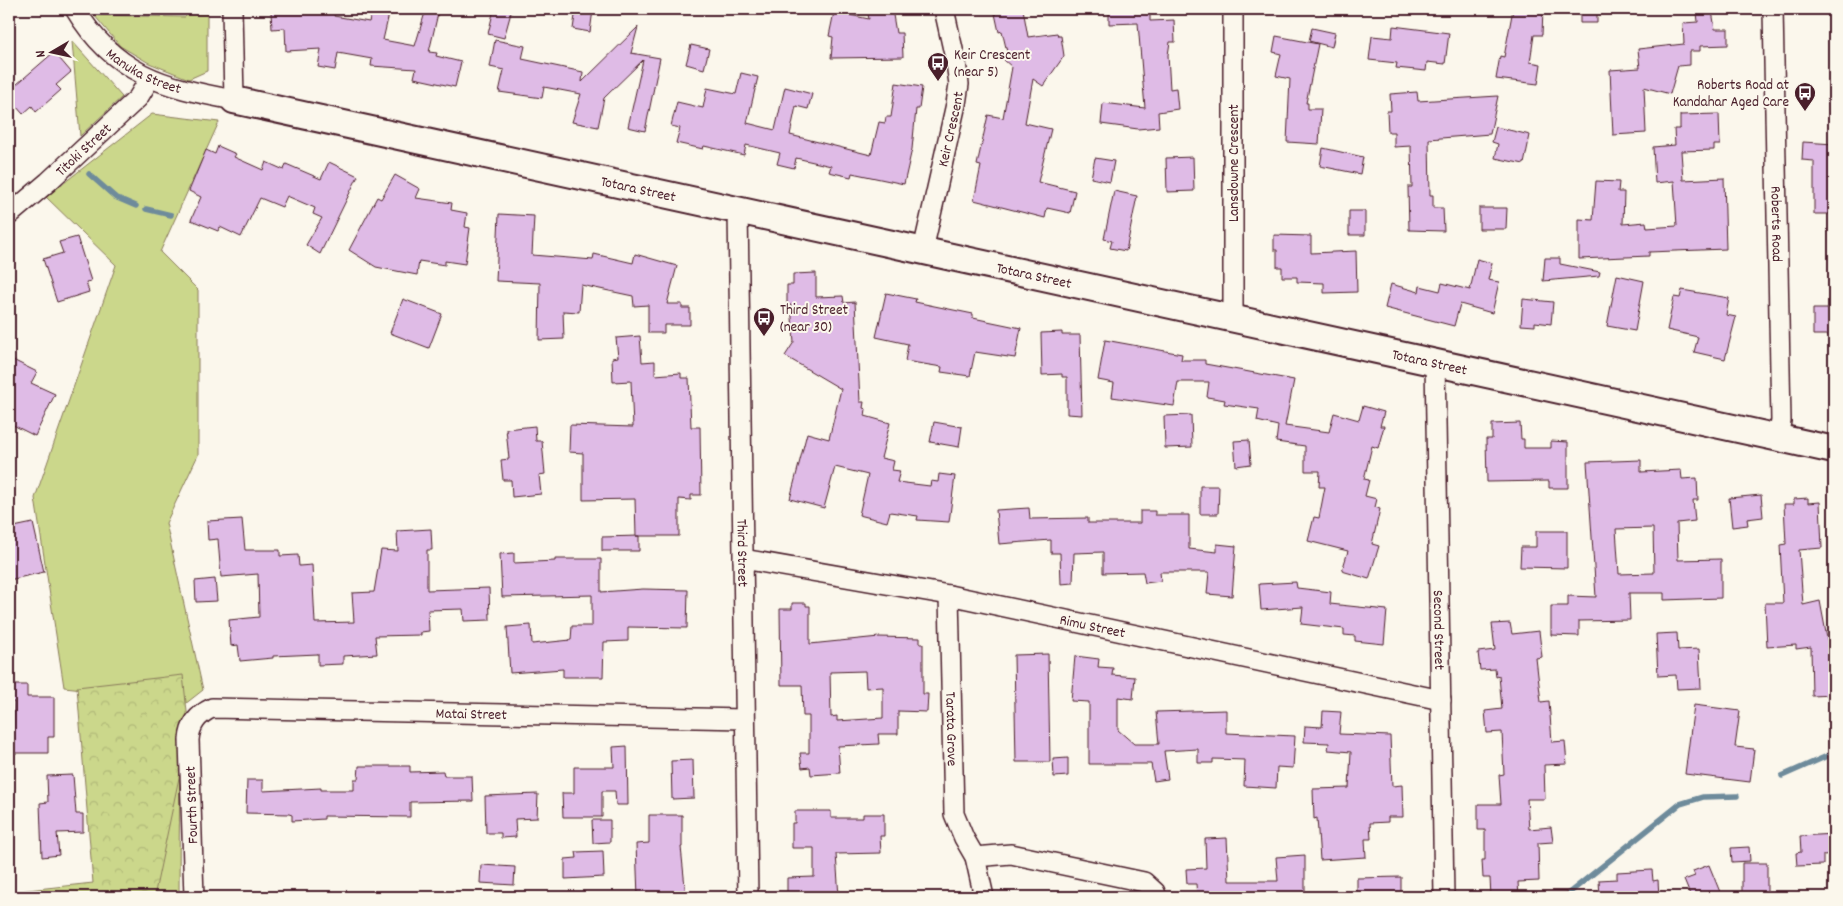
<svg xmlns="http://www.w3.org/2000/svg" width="1843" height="906" viewBox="0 0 1843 906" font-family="Dekko,sans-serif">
<defs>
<pattern id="forest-crowns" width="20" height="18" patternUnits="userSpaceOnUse" patternTransform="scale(1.25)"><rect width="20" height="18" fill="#cbd78b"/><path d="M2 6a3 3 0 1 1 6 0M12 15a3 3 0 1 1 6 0" fill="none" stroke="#b0b878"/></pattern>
</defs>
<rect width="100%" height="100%" fill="#fbf7ec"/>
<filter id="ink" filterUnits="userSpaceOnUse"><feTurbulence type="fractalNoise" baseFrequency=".02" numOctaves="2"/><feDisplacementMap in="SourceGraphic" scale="10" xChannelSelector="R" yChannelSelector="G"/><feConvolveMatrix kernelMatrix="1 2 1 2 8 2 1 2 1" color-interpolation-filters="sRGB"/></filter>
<g filter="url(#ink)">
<path fill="#cbd78b" stroke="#8a7b5b" d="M 193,9 L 207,9 L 207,71 L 189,79 L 149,63 L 120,46 L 94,15 L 185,17 Z
M 72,41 L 122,97 L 80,136 Z
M 152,114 L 219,122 L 160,252 L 198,290 L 198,455 L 166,523 L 203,690 L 180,708 L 179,897 L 72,897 L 101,893 L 102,691 L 64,687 L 35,498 L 116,265 L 46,197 Z"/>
<path fill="url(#forest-crowns)" stroke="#8a7b5b" d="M 183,675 L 189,730 L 154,897 L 9,897 L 9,892 L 93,883 L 77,687 Z"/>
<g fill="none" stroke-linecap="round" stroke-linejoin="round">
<path stroke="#6e8b9b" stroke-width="5.5" d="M 89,174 L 115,197 L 136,206
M 146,209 L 171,215
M 1782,776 L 1834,753
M 1564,897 L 1680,804 L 1703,797 L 1737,796"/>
</g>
<path fill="#dfbbe6" stroke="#4a1f2b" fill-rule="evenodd" d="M 336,9 L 334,16 L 369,22 L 372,10 L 389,14 L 383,40 L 415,46 L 426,9 L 439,9 L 429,52 L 437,53 L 436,56 L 461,62 L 455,87 L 414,78 L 416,69 L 371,66 L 372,59 L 338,53 L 335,70 L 318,67 L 321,49 L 286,51 L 285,28 L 272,29 L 271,12 Z
M 494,9 L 512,9 L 504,38 L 488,34 Z
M 576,9 L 593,10 L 590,32 L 573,29 Z
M 867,9 L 892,9 L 896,33 L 902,33 L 903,57 L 831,58 L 833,37 L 829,36 L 834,12 L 869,19 Z
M 994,9 L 1023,9 L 1028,37 L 1057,33 L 1058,36 L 1061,36 L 1064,56 L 1043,86 L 1033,79 L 1025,123 L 1051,129 L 1038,182 L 1075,191 L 1070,213 L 1047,208 L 1045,218 L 974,200 L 981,166 L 977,165 L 988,115 L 1003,118 L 1012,67 L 1004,60 L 1008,56 L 1002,31 L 999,32 Z
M 1109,9 L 1150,9 L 1150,21 L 1174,20 L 1175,42 L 1170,42 L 1168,55 L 1170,89 L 1176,88 L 1178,109 L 1158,112 L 1159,127 L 1138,129 L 1101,124 L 1103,103 L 1145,108 L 1138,23 L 1109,24 Z
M 1513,9 L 1543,9 L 1542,35 L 1534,35 L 1530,62 L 1541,64 L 1538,84 L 1496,79 L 1500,56 L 1504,57 Z
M 1580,9 L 1597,9 L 1597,23 L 1580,23 Z
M 1712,11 L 1715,29 L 1728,29 L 1728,45 L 1700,46 L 1700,51 L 1690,51 L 1690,65 L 1678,66 L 1670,94 L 1644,87 L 1646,133 L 1613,135 L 1610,70 L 1640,68 L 1638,49 L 1684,44 L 1683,23 L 1698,22 L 1697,12 Z
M 1393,26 L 1449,33 L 1445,64 L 1427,62 L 1426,71 L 1396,68 L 1397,63 L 1369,60 L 1372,36 L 1392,38 Z
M 638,27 L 631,53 L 660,58 L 645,131 L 628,127 L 643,60 L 604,98 L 598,127 L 572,122 L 581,94 L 544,87 L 542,98 L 499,92 L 504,70 L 490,67 L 495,40 L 525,46 L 522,59 L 583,72 L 582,82 Z
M 1312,28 L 1335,33 L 1332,47 L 1309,41 Z
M 1276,36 L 1318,44 L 1306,103 L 1308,103 L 1308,109 L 1321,109 L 1319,144 L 1287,142 L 1290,79 L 1276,76 L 1281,54 L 1273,52 Z
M 691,45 L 709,49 L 704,69 L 686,64 Z
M 54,52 L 71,72 L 56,85 L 61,90 L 36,112 L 32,106 L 23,114 L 9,98 L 9,91 Z
M 741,73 L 758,77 L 747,123 L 775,130 L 785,87 L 812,94 L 808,109 L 796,106 L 790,135 L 871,155 L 879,122 L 885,123 L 886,117 L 891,117 L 896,83 L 922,87 L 919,109 L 916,109 L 912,149 L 904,184 L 852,173 L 851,177 L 829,172 L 831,166 L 796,158 L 794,168 L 777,164 L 780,153 L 746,145 L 744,155 L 704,146 L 703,149 L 676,143 L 680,128 L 671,126 L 677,102 L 703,108 L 707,88 L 736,94 Z
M 1417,92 L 1418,101 L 1498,96 L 1490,134 L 1429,139 L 1430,195 L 1433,195 L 1433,208 L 1443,208 L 1444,231 L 1409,230 L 1408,187 L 1412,187 L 1411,146 L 1394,147 L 1394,132 L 1388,132 L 1387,111 L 1391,111 L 1390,94 Z
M 1719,114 L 1720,145 L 1714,145 L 1714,150 L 1681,151 L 1683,180 L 1724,178 L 1726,249 L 1649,252 L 1649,256 L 1579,259 L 1579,219 L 1593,220 L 1596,181 L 1619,182 L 1618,192 L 1624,192 L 1623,224 L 1646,222 L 1647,228 L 1677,226 L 1674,181 L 1655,183 L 1653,147 L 1675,145 L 1674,129 L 1680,129 L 1680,115 Z
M 1496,127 L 1530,135 L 1524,164 L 1495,158 L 1498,144 L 1492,142 Z
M 1803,142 L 1834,144 L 1834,214 L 1814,214 L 1814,161 L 1802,160 Z
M 218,146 L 236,154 L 234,157 L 263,170 L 266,162 L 284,170 L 286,164 L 321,179 L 329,162 L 358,176 L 320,254 L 306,245 L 322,218 L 313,214 L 315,208 L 287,196 L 282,207 L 260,198 L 241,237 L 220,227 L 218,231 L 191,220 L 201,197 L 189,191 L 206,150 L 215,154 Z
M 1323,148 L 1363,157 L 1360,174 L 1320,166 Z
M 1193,157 L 1194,191 L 1167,192 L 1166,158 Z
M 1095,158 L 1114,161 L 1110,182 L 1091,178 Z
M 395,175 L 420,189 L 416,198 L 452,203 L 451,210 L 467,213 L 465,227 L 470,228 L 465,264 L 445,261 L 445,265 L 419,261 L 417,275 L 376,267 L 349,250 L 377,197 L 381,199 Z
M 1114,191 L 1137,196 L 1126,251 L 1110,248 L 1112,241 L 1104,239 Z
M 1479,208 L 1507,208 L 1506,229 L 1479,229 Z
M 1349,211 L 1365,211 L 1365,235 L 1349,235 Z
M 499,214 L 534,216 L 532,255 L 593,260 L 594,254 L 633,263 L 635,254 L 677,266 L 667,304 L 682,304 L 682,308 L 690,308 L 690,325 L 664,325 L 664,333 L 648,333 L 648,305 L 634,306 L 633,296 L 581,285 L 579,312 L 563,311 L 564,339 L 539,340 L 540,283 L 496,281 Z
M 1274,235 L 1311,236 L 1311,253 L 1356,251 L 1357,292 L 1324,293 L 1324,283 L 1297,282 L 1297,277 L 1282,277 L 1282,267 L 1277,267 L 1277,250 L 1274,250 Z
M 77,237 L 91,281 L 86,282 L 89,292 L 57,302 L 43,259 L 63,253 L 59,242 Z
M 1545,258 L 1560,258 L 1560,264 L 1600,272 L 1599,276 L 1543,281 Z
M 1477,259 L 1492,263 L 1488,280 L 1499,282 L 1492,313 L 1460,304 L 1454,326 L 1385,308 L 1391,284 L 1419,292 L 1420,286 L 1440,291 L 1442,283 L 1470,290 Z
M 816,273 L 816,297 L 843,296 L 844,303 L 855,302 L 860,402 L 864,402 L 863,408 L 866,409 L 865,416 L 890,423 L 881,458 L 894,461 L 892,470 L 900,471 L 897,482 L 930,486 L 931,481 L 938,482 L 939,474 L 955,476 L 949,522 L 917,520 L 918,516 L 890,512 L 887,522 L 859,515 L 868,475 L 835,467 L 824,508 L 790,499 L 807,433 L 829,439 L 841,389 L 785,356 L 794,342 L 791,305 L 787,305 L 787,285 L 793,285 L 793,274 Z
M 1617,275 L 1644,281 L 1635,331 L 1607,326 Z
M 1682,290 L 1729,298 L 1726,315 L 1736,317 L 1725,359 L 1694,352 L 1698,337 L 1667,330 L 1674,297 L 1680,298 Z
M 886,293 L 916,299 L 915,302 L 973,314 L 973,318 L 1021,328 L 1015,358 L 975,352 L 970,376 L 941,372 L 942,367 L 905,361 L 908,344 L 876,337 Z
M 403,299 L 442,314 L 429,348 L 390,333 Z
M 1523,299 L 1553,302 L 1551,324 L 1535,322 L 1535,326 L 1521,325 Z
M 1813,309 L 1834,309 L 1834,335 L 1813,335 Z
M 1062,332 L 1062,335 L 1080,335 L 1082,415 L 1067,414 L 1067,377 L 1062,377 L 1062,374 L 1042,375 L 1041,333 Z
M 640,336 L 642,362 L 655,361 L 655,375 L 681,373 L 681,378 L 689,378 L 691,427 L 700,427 L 701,495 L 691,495 L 691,500 L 679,499 L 679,536 L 636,536 L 635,499 L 583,500 L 583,453 L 569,452 L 570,425 L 633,427 L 631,381 L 613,382 L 612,358 L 618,357 L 616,338 Z
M 1105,340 L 1182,354 L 1181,360 L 1205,360 L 1205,364 L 1294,380 L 1285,426 L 1329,432 L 1334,413 L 1359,420 L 1363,406 L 1384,412 L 1380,426 L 1384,426 L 1378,448 L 1372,446 L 1364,479 L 1369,480 L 1365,496 L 1377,499 L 1375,507 L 1380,509 L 1372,544 L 1379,546 L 1369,579 L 1342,571 L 1348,551 L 1308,541 L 1314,517 L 1319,518 L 1325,487 L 1319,487 L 1320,471 L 1305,471 L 1305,446 L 1276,442 L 1278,426 L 1257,421 L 1259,409 L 1224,404 L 1225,400 L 1207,397 L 1209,382 L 1178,382 L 1174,406 L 1112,397 L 1114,383 L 1098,380 Z
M 9,358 L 37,372 L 31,383 L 55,394 L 35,436 L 9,423 Z
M 1191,415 L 1192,447 L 1165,448 L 1164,416 Z
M 934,422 L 962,427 L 959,447 L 930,442 Z
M 1520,423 L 1521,439 L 1524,439 L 1524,448 L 1551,448 L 1551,441 L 1568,442 L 1568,488 L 1549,488 L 1549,481 L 1487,482 L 1486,439 L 1492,439 L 1492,424 Z
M 535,426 L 536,441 L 542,441 L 545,474 L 539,475 L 541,494 L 512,497 L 511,480 L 503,480 L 501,460 L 509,459 L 506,429 Z
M 1249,440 L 1251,464 L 1236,466 L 1234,441 Z
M 1641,460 L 1641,472 L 1681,470 L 1682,479 L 1697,478 L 1698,500 L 1693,500 L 1695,521 L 1677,523 L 1678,560 L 1721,559 L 1721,598 L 1664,600 L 1664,593 L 1629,593 L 1630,620 L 1579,621 L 1579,636 L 1551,635 L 1551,606 L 1568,606 L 1568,596 L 1596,597 L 1587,462 ZM 1653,528 L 1654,573 L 1619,574 L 1616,529 Z
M 1200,486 L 1219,486 L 1218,514 L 1200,514 Z
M 1761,495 L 1763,517 L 1747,519 L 1748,525 L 1732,527 L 1729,498 Z
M 1808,498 L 1808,503 L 1820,502 L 1822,548 L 1799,550 L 1803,605 L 1820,601 L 1832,665 L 1834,665 L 1834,695 L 1812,696 L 1811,647 L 1796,649 L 1796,645 L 1767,647 L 1765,603 L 1783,603 L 1780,545 L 1786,544 L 1784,504 L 1794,504 L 1794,499 Z
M 1029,508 L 1030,519 L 1088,518 L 1088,523 L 1140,523 L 1140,511 L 1155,511 L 1155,515 L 1189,515 L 1189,549 L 1217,552 L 1217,544 L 1236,546 L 1232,596 L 1207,594 L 1209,572 L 1160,572 L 1161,581 L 1145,583 L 1143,572 L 1103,573 L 1103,552 L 1074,553 L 1073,583 L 1061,584 L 1060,553 L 1051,553 L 1051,540 L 999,544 L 996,510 Z
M 242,519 L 245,550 L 280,550 L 280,556 L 298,555 L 299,566 L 312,565 L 315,623 L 354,622 L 352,593 L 374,592 L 381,550 L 398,551 L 397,531 L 431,529 L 432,550 L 427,550 L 427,590 L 489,588 L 490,620 L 464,621 L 463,609 L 428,610 L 429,631 L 421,632 L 421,635 L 375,636 L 377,654 L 343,656 L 343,664 L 318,665 L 318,654 L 273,656 L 273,658 L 240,661 L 238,645 L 231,646 L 229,620 L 259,617 L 258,574 L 221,577 L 218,539 L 208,540 L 207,521 Z
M 33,523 L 44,572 L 9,580 L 9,528 Z
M 1536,531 L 1567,531 L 1567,568 L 1520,567 L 1521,547 L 1536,547 Z
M 639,536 L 639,551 L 602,551 L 602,537 Z
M 514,553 L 514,563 L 555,561 L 555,559 L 601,559 L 601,592 L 643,589 L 688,590 L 687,628 L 628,627 L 628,641 L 604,642 L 603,677 L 563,677 L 563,669 L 510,673 L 507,627 L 531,625 L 532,644 L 571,640 L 572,626 L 592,626 L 592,595 L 502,597 L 500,554 Z
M 215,579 L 217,601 L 196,602 L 195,581 Z
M 1296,582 L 1297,588 L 1331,592 L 1330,604 L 1387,610 L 1384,644 L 1355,641 L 1355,636 L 1344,635 L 1344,629 L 1301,624 L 1303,607 L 1261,610 L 1259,584 Z
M 792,603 L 806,603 L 806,606 L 810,606 L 810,644 L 879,637 L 920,638 L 920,644 L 923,644 L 923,694 L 928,694 L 927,712 L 898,711 L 898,734 L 878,734 L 879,744 L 838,746 L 840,773 L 811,775 L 810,767 L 802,768 L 800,753 L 809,753 L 809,716 L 803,716 L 802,685 L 781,685 L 780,609 L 792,609 ZM 865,671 L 866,688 L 883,687 L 883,718 L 837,721 L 837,716 L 831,717 L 830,672 Z
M 1510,623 L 1512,634 L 1539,631 L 1542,657 L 1536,658 L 1541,702 L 1549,701 L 1552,742 L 1565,741 L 1567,764 L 1544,765 L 1545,799 L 1527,799 L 1529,829 L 1551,827 L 1553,842 L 1538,843 L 1539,881 L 1518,882 L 1519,897 L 1491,897 L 1490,878 L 1483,878 L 1482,860 L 1485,860 L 1485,830 L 1478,830 L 1478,804 L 1501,804 L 1499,775 L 1504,774 L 1502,732 L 1487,733 L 1485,711 L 1502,709 L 1499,676 L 1496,677 L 1495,669 L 1480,670 L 1478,652 L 1495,650 L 1492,624 Z
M 1677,633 L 1678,650 L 1699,649 L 1701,688 L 1677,689 L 1676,675 L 1658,676 L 1656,634 Z
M 1048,654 L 1050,762 L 1016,762 L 1014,655 Z
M 1075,656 L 1099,659 L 1098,667 L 1113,668 L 1112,675 L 1135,677 L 1133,699 L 1118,697 L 1118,730 L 1134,744 L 1159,744 L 1156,712 L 1226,710 L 1226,733 L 1295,736 L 1293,768 L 1277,767 L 1276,788 L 1244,786 L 1245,760 L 1213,759 L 1213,763 L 1198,763 L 1198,749 L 1164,751 L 1168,779 L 1154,781 L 1151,764 L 1089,764 L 1089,702 L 1071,701 Z
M 9,685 L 27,685 L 27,697 L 54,697 L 54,737 L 48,737 L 48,753 L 13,753 L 14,702 L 9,702 Z
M 1694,705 L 1740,711 L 1735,747 L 1754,749 L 1750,782 L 1685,774 Z
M 1323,711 L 1341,712 L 1339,734 L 1390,736 L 1392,786 L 1402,785 L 1403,817 L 1388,817 L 1388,822 L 1370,823 L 1371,839 L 1365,839 L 1366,857 L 1320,860 L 1317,818 L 1314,819 L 1313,789 L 1349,788 L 1351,752 L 1328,750 L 1329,743 L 1304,742 L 1305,726 L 1322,727 Z
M 627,746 L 628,805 L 616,805 L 615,791 L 602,791 L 602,817 L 563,817 L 562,793 L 574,793 L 574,767 L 614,767 L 613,747 Z
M 1068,758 L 1068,776 L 1054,777 L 1053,759 Z
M 693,760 L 694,798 L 672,799 L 671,761 Z
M 359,766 L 410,766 L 410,772 L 443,771 L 444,776 L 472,776 L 473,801 L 410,802 L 410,817 L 324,816 L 324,819 L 292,821 L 292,815 L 289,814 L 246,813 L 247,780 L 263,780 L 263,791 L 321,788 L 321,790 L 354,790 L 354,779 L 358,779 Z
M 73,775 L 76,814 L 83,814 L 83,832 L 57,833 L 59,855 L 42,857 L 40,803 L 48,802 L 47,776 Z
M 538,794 L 537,818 L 515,819 L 516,837 L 501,838 L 501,833 L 486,833 L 485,796 Z
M 795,811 L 831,811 L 831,818 L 863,818 L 863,814 L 884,814 L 884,836 L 880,836 L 881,853 L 836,854 L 839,897 L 787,897 L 787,878 L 814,877 L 814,848 L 792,848 L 792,823 L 795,823 Z
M 649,815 L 682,815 L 682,847 L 681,847 L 686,897 L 638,897 L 636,844 L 649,843 Z
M 592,820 L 610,820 L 610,842 L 593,843 Z
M 1834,834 L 1834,854 L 1823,855 L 1823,865 L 1797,866 L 1796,853 L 1801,852 L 1800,836 Z
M 1227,838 L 1229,881 L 1278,881 L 1276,857 L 1305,855 L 1305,897 L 1252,897 L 1252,893 L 1197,897 L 1196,884 L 1187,884 L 1186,869 L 1206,868 L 1205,839 Z
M 1749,847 L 1750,861 L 1732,862 L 1731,848 Z
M 603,851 L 604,877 L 565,879 L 565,859 L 577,858 L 576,852 Z
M 1742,863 L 1767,863 L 1767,897 L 1742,897 Z
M 481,865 L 515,867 L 514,885 L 480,883 Z
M 1709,865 L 1722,897 L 1691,897 L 1684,880 L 1695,876 L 1693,871 Z
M 1652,870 L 1653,881 L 1658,880 L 1659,897 L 1600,897 L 1599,880 L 1617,879 L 1617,872 Z
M 1401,877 L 1401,897 L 1357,897 L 1357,878 Z"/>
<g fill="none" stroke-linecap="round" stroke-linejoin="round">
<g stroke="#4a1f2b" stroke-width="22">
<g id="street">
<path id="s1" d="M 75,9 C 114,74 163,87 234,100 L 232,9"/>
<path d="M 1233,9 L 1233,318"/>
<path id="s2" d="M 1773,9 L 1781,421 L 1778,438"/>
<path id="s3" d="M 738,211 L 748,897"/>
<path id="s4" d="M 9,215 L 48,182 L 138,98 L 150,78"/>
<path id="s5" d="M 923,250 L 956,104 L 959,84 L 956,63 L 944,9"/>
<path id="s6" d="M 1435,362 L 1444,897"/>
<path id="s7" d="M 743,559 L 949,595 L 1441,700"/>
<path id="s8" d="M 949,595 L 954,814 L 964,838 L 975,857 L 984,897"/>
<path d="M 975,857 L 1011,854 L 1144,882 L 1155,892 L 1157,897"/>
<path id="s9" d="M 194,897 L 189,740 C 190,725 197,715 212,708 L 744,719"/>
</g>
</g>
<g stroke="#4a1f2b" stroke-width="30">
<g id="secondary">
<path id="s10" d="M 234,100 L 1834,450"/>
</g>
</g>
<use href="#street" stroke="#fbf7ec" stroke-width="19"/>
<use href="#secondary" stroke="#fbf7ec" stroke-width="26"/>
</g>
</g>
<defs>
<g id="bus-pin" transform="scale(1.125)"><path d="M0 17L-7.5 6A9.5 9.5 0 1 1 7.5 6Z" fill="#4a1f2b" stroke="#fbf7ec"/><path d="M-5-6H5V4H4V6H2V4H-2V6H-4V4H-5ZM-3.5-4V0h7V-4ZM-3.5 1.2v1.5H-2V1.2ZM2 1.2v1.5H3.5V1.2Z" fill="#fff"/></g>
</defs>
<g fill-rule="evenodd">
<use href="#bus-pin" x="938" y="63"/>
<use href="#bus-pin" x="1805" y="93"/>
<use href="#bus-pin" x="764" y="318"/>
</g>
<g text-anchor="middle" stroke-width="4" stroke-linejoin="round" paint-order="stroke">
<g font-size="15" fill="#4a1f2b" stroke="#fbf7ec" text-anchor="start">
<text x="954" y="59">Keir Crescent<tspan x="954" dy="17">(near 5)</tspan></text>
<text x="1789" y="89" text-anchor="end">Roberts Road at<tspan x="1789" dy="17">Kandahar Aged Care</tspan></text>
<text x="780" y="314">Third Street<tspan x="780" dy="17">(near 30)</tspan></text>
</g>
<g font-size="15" fill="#4a1f2b" stroke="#fbf7ec">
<text dy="5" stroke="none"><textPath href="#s1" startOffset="95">Manuka Street</textPath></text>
<text dy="5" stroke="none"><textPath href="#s5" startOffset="124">Keir Crescent</textPath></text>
<text dy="5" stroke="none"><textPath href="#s4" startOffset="99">Titoki Street</textPath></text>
<text transform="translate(1233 163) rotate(-90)" y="5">Lansdowne Crescent</text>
<text dy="5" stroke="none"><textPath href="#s10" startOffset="414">Totara Street</textPath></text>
<text dy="5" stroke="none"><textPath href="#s2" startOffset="215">Roberts Road</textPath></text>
<text dy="5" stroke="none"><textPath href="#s10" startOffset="819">Totara Street</textPath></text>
<text dy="5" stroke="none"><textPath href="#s10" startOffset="1224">Totara Street</textPath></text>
<text dy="5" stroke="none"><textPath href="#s3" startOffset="342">Third Street</textPath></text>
<text dy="5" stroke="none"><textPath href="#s7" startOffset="356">Rimu Street</textPath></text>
<text dy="5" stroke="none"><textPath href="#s6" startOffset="268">Second Street</textPath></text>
<text dy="5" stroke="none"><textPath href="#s9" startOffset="458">Matai Street</textPath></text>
<text dy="5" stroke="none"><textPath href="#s8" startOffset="134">Tarata Grove</textPath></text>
<text transform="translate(191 805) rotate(-92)" y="5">Fourth Street</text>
</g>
</g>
<rect width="1843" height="906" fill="none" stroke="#fbf7ec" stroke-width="30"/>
<rect x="15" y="15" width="1813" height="876" fill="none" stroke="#4a1f2b" stroke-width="2" filter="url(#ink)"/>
<g transform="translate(52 52) rotate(261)" stroke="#fbf7ec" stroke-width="4" paint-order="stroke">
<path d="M0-4L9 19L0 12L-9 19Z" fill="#4a1f2b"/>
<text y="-8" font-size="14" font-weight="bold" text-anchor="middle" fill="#4a1f2b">N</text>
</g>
</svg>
